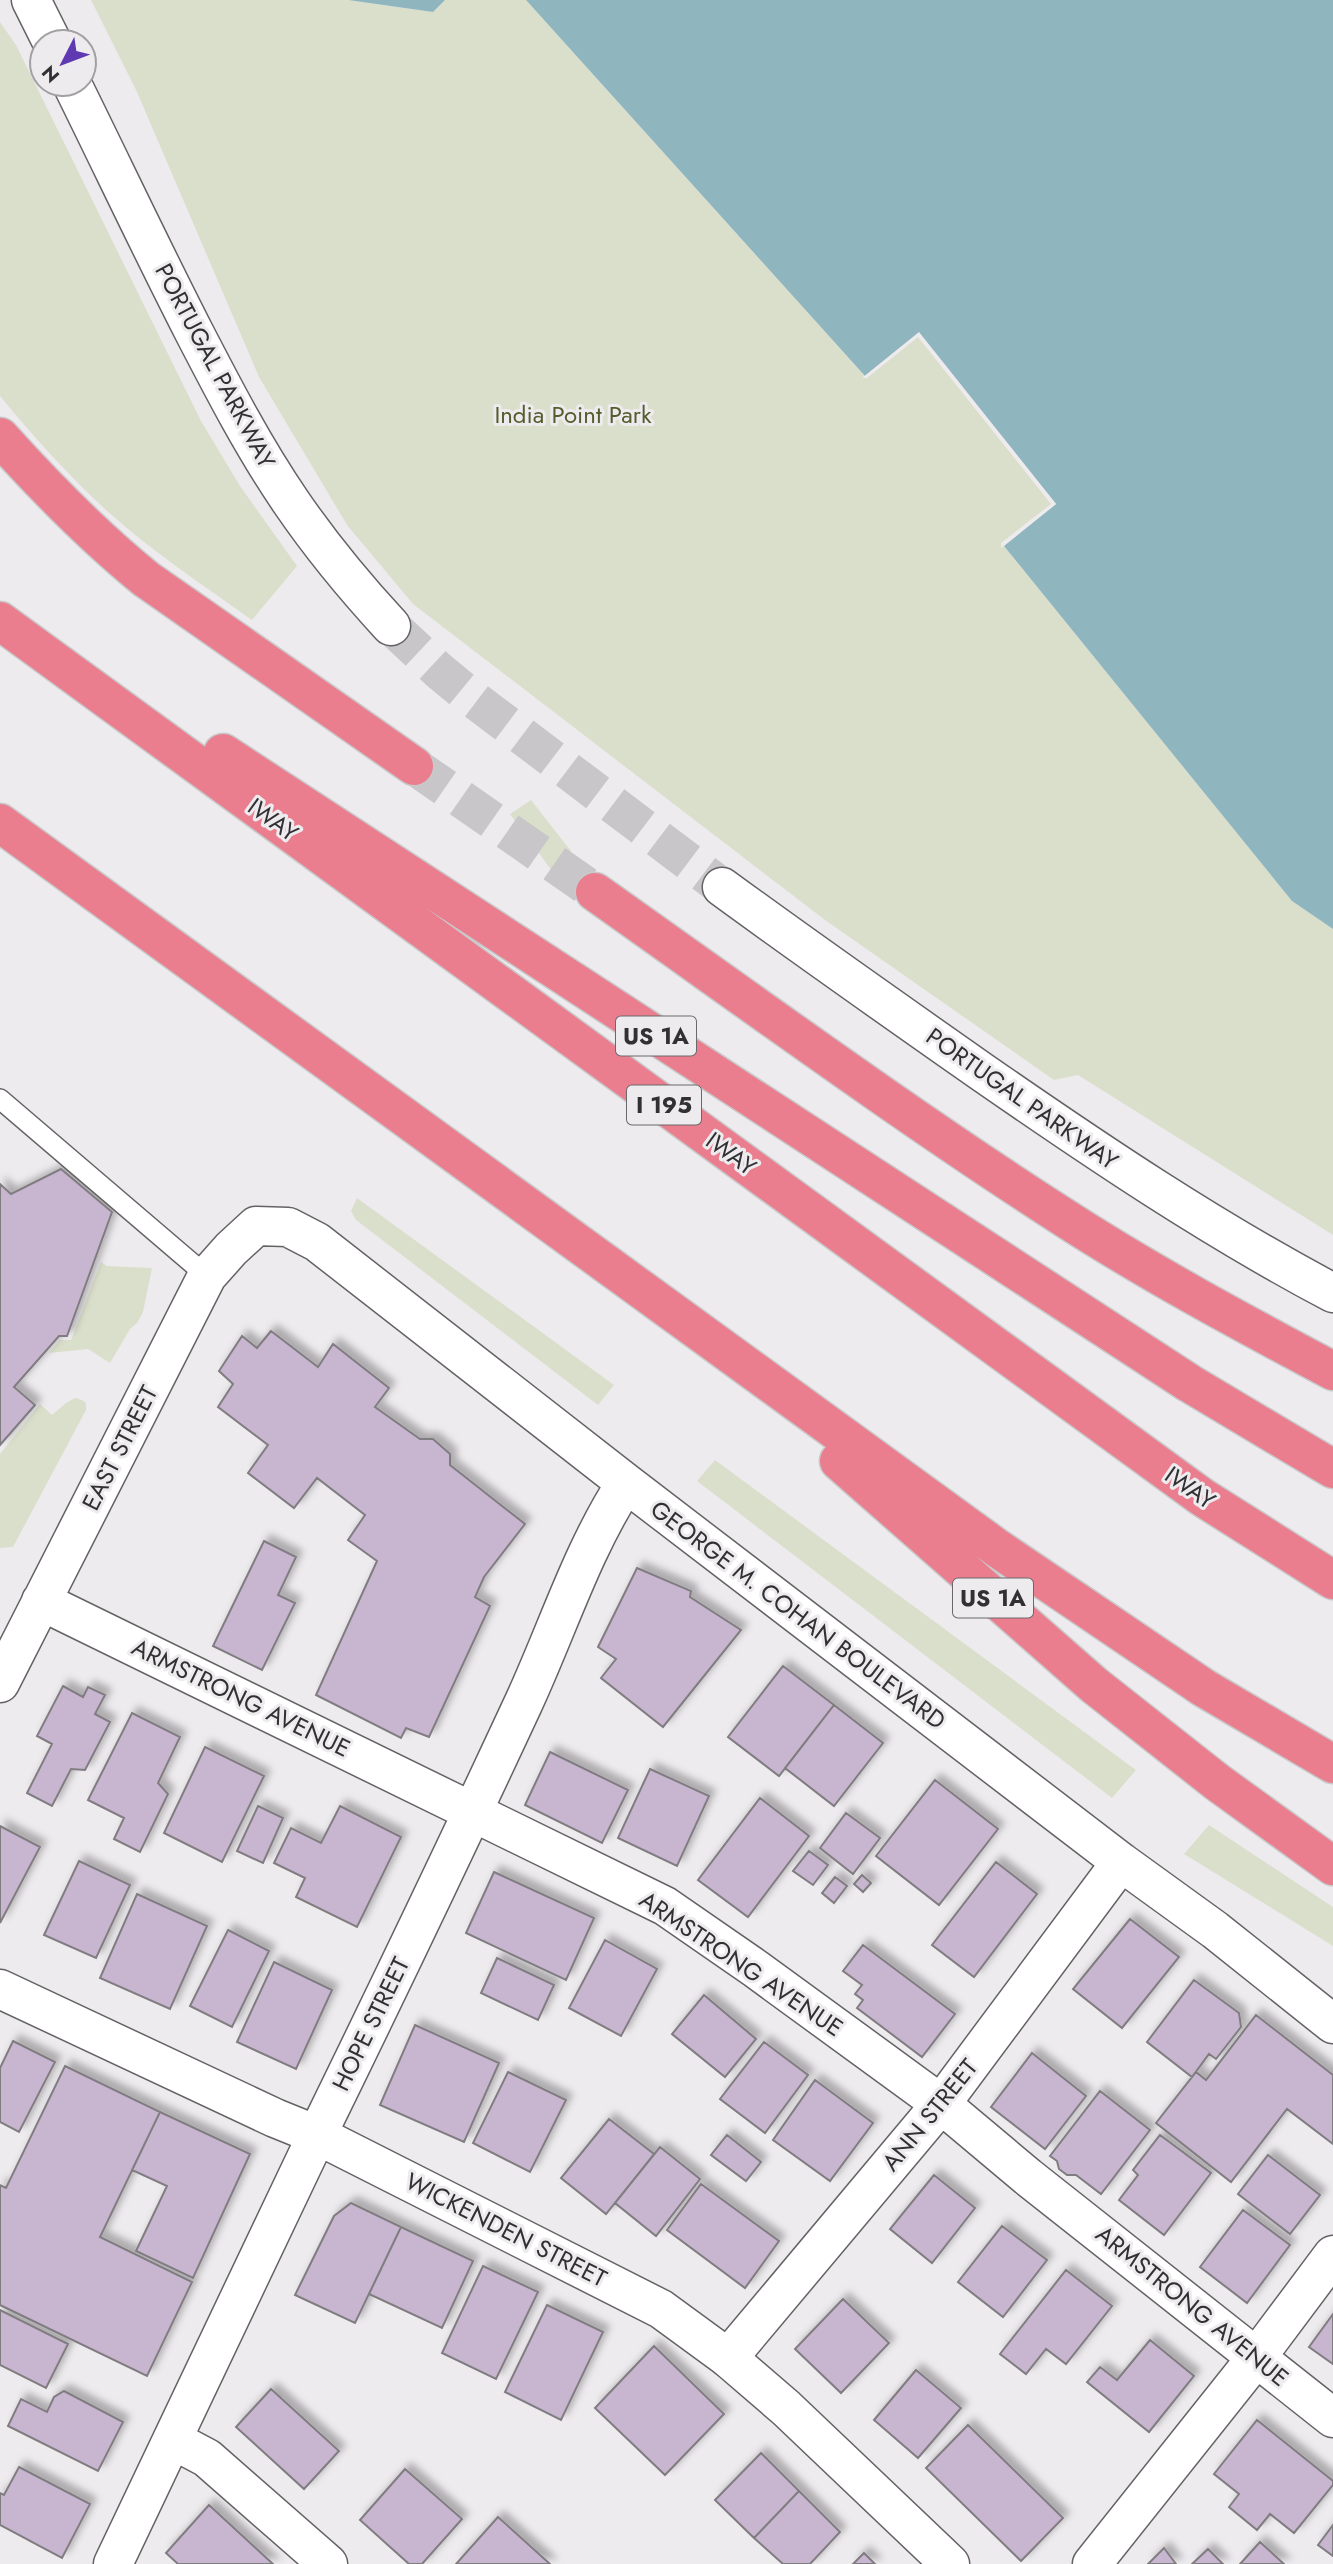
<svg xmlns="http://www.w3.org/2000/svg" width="1333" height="2564" viewBox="0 0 1333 2564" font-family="Jost,sans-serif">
<defs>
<filter id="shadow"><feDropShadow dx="6" dy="-6" stdDeviation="3.5" flood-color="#0004"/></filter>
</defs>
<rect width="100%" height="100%" fill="#eeebef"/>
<path fill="#dadfcb" d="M 91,0 L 348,0 L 433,12 L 445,0 L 526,0 L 864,375 L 919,332 L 1056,504 L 1004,546 L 1292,901 L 1333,929 L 1333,1235 L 1078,1075 L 1054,1080 L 825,920 L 413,604 L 347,525 L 259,377 L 137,92 Z
M 0,22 L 16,45 L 201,421 L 240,486 L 297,566 L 252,620 C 203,585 151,551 106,510 C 68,475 33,436 0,396 Z
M 531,800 L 571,851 L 574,864 L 561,874 L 552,871 L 510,814 Z
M 357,1198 L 614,1385 L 598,1405 L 356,1220 L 351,1211 Z
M 101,1262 L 107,1266 L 152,1268 L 143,1312 L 137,1323 L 130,1329 L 110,1363 L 88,1349 L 49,1353 L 60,1340 L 71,1340 Z
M 75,1398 L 82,1400 L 86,1403 L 86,1410 L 13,1547 L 0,1548 L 0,1454 L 40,1404 L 52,1415 L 66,1403 Z
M 715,1460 L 1136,1770 L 1112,1798 L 697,1481 Z
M 1209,1825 L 1333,1907 L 1333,1946 L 1184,1854 Z"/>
<path fill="#8fb5bf" d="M 348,0 L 445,0 L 433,12 Z
M 526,0 L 1333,0 L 1333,929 L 1292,901 L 1004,546 L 1056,504 L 919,333 L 865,376 Z"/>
<path fill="#eeebef" d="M 919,332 L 1056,504 L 1001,548 L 1001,543 L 1051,504 L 918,337 L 867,378 L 862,378 Z"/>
<path fill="#c8b5d0" stroke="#807d81" stroke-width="2" filter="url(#shadow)" d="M 61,1169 L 112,1212 L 67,1336 L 59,1336 L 14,1387 L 35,1405 L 0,1445 L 0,1184 L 11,1194 Z
M 271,1331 L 318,1367 L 333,1344 L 389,1388 L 375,1407 L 420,1439 L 433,1439 L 450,1454 L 450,1465 L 525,1524 L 484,1577 L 475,1597 L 490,1606 L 429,1737 L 406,1728 L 401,1738 L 316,1695 L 377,1561 L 348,1540 L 365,1515 L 317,1478 L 294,1508 L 248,1473 L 268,1445 L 218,1407 L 233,1384 L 219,1371 L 242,1336 L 257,1348 Z
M 264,1541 L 296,1557 L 278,1595 L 295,1603 L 262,1670 L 213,1646 Z
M 637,1568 L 691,1591 L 690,1597 L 741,1630 L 663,1727 L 601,1678 L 616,1659 L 598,1647 Z
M 783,1666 L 834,1705 L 779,1776 L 728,1737 Z
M 63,1686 L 83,1697 L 88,1687 L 105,1695 L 95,1714 L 110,1722 L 85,1770 L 71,1769 L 52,1806 L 27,1793 L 52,1744 L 37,1736 Z
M 834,1705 L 883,1743 L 834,1806 L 785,1768 Z
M 132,1713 L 180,1737 L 158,1783 L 168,1794 L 140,1852 L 114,1839 L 124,1818 L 88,1800 Z
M 205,1747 L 264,1776 L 222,1862 L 164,1833 Z
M 550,1752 L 628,1790 L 602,1843 L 525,1805 Z
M 650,1769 L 709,1796 L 677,1866 L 618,1838 Z
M 935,1780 L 998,1829 L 939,1905 L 876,1856 Z
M 760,1798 L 809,1836 L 748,1917 L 698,1880 Z
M 258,1806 L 283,1818 L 263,1863 L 237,1851 Z
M 340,1806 L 401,1837 L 357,1927 L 296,1897 L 305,1878 L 274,1863 L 291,1828 L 321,1843 Z
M 846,1813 L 880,1838 L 853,1874 L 820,1848 Z
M 0,1826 L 40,1847 L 0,1923 Z
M 809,1851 L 828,1865 L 813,1885 L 793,1871 Z
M 79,1861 L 130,1885 L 96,1958 L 44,1935 Z
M 996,1862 L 1037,1894 L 974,1977 L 932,1945 Z
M 494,1872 L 594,1918 L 566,1980 L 466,1933 Z
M 862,1875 L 871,1883 L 863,1892 L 854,1884 Z
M 835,1877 L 847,1886 L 834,1903 L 822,1893 Z
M 137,1894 L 207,1926 L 170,2009 L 100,1978 Z
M 1130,1919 L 1179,1957 L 1122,2028 L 1073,1989 Z
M 228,1930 L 269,1951 L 232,2027 L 190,2006 Z
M 605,1940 L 657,1969 L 621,2036 L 569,2008 Z
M 863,1945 L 955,2014 L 922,2057 L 857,2008 L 863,2000 L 855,1994 L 862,1985 L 843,1971 Z
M 497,1958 L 554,1985 L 538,2020 L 481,1993 Z
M 274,1962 L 332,1990 L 296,2069 L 237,2042 Z
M 1194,1980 L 1239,2013 L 1241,2027 L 1216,2059 L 1209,2054 L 1192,2077 L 1147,2042 Z
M 704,1995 L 756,2039 L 725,2077 L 672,2034 Z
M 1256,2015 L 1333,2075 L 1333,2144 L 1287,2109 L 1231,2182 L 1156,2123 L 1196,2072 L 1206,2080 Z
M 415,2025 L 499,2063 L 464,2142 L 380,2105 Z
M 13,2041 L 55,2062 L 19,2132 L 0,2122 L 0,2068 Z
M 764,2042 L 808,2075 L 765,2133 L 720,2099 Z
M 1032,2053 L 1086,2096 L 1045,2149 L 991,2107 Z
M 65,2066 L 160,2112 L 100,2237 L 192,2282 L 147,2376 L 0,2305 L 0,2185 L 6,2188 Z
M 508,2072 L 566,2100 L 530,2172 L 473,2143 Z
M 815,2080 L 873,2123 L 830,2181 L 773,2140 Z
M 1100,2091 L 1150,2130 L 1101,2194 L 1076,2175 L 1067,2175 L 1059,2169 L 1057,2161 L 1050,2156 Z
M 160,2112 L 250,2154 L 193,2278 L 136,2251 L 167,2186 L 132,2170 Z
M 609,2119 L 654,2154 L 606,2214 L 561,2178 Z
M 727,2135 L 761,2162 L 746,2181 L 711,2155 Z
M 1160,2135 L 1211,2173 L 1164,2235 L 1119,2200 L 1138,2175 L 1133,2170 Z
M 660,2147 L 700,2179 L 656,2236 L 615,2203 Z
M 1268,2155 L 1320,2195 L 1290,2234 L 1238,2194 Z
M 934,2175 L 975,2208 L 932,2263 L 890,2229 Z
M 701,2184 L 779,2241 L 745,2288 L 667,2230 Z
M 351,2203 L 401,2227 L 355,2323 L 295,2295 L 334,2216 Z
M 1243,2210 L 1290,2245 L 1247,2303 L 1200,2267 Z
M 1002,2226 L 1047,2260 L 1003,2317 L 958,2282 Z
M 401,2227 L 473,2261 L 442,2328 L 369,2294 Z
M 483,2266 L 538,2292 L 496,2379 L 442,2353 Z
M 1066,2270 L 1112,2306 L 1066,2364 L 1046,2349 L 1026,2374 L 1000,2354 Z
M 843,2299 L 889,2343 L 841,2393 L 795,2349 Z
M 547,2305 L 603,2332 L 561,2420 L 505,2392 Z
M 0,2310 L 68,2344 L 46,2388 L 0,2365 Z
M 1333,2314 L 1333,2364 L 1309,2347 Z
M 1150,2340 L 1194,2376 L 1149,2432 L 1087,2382 L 1100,2367 L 1117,2380 Z
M 654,2346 L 724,2414 L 665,2475 L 595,2408 Z
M 916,2370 L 961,2408 L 918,2458 L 874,2420 Z
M 271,2389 L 339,2451 L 304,2489 L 236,2427 Z
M 64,2391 L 123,2422 L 98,2471 L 8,2426 L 21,2399 L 47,2412 L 54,2397 Z
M 1257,2420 L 1333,2481 L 1333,2485 L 1294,2533 L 1270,2514 L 1257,2530 L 1229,2507 L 1239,2494 L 1214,2474 Z
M 968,2425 L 1063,2518 L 1021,2561 L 926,2468 Z
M 761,2453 L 799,2491 L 754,2538 L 715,2500 Z
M 19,2467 L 90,2504 L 62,2558 L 0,2525 L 0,2493 L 4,2495 Z
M 405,2469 L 462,2519 L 422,2564 L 409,2564 L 360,2520 Z
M 799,2491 L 840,2532 L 810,2564 L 783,2564 L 754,2538 Z
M 209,2505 L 273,2564 L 178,2564 L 166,2553 Z
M 498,2517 L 550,2564 L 456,2564 Z
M 1333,2525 L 1333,2556 L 1318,2545 Z
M 1260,2542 L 1284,2564 L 1240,2564 Z
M 1164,2548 L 1176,2564 L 1148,2564 Z
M 1208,2549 L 1223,2564 L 1192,2564 Z
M 864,2553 L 875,2564 L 853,2564 Z"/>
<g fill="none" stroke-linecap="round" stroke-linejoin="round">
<path stroke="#c8c6c9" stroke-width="38" stroke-dasharray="38 19" stroke-linecap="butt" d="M 391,626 L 438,670 L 472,698 L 722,887"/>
<path stroke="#c8c6c9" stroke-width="38" stroke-dasharray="38 19" stroke-linecap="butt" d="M 414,766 L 595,892"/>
<g stroke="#646265" stroke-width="22">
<path id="lane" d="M 0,1099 L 207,1276"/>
</g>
<g stroke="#646265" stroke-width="41">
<path id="street" d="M 41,1601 L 665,1906 L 756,1969 L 941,2104 L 1028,2177 L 1333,2418
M 0,1683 L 207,1276 L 231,1249 L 256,1226 L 288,1227 L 317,1242 L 626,1483 L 1121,1862 L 1215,1930 L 1333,2024
M 317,2135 C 387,1992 456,1848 523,1704 C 557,1631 582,1550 626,1483
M 728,2358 L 941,2104 L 1121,1862
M 173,2440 L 207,2458 L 328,2564
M 1092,2564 L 1256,2358 L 1333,2255"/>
</g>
<g stroke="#646265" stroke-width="41">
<path id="secondary" d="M 31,0 L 52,42
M 72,84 C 113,167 152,250 194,332 C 224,390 254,448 291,502 C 321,546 355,587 391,626
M 722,887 C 808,950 895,1011 982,1072 C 1096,1151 1210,1228 1333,1293
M 0,1989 L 275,2118 L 317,2135 L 661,2309 L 728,2358 L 786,2408 L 950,2564
M 113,2564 L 317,2135"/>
</g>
<g stroke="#c9c9ca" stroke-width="41">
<path id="highway" d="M 0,437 C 46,488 93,536 146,579 L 414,766
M 0,621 L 1202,1497 L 1333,1580
M 223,753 L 1189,1383 L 1333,1469
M 0,823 L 997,1548 L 1204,1688 L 1333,1764
M 595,892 C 748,1000 899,1111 1057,1213 C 1146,1271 1239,1321 1333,1371
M 839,1461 L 1094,1685 L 1217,1782 L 1333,1866"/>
</g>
<use href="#lane" stroke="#fff" stroke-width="19"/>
<use href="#street" stroke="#fff" stroke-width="38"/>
<use href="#secondary" stroke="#fff" stroke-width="38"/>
<use href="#highway" stroke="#ea7e8f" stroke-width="38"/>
</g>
<g text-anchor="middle" stroke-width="6" stroke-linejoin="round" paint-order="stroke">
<g fill="#eeebef" stroke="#6a686b" stroke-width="2">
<rect x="616" y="1016.5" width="80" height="39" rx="5"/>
<rect x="627" y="1085.5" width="74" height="39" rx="5"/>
<rect x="953" y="1578.5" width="80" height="39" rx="5"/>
</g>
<g font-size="23" font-weight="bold" fill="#313032">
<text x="656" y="1044">US 1A</text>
<text x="664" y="1113">I 195</text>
<text x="993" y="1606">US 1A</text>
</g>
<g font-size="24" fill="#313032" stroke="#eeebef">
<text transform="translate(215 366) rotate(62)" y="8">PORTUGAL PARKWAY</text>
<text transform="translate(273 820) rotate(36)" y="8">IWAY</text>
<text transform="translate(1022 1099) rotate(35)" y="8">PORTUGAL PARKWAY</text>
<text transform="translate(731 1154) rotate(36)" y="8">IWAY</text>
<text transform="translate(120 1448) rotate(-63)" y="8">EAST STREET</text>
<text transform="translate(1190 1488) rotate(35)" y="8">IWAY</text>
<text transform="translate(798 1615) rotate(37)" y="8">GEORGE M. COHAN BOULEVARD</text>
<text transform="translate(241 1698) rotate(26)" y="8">ARMSTRONG AVENUE</text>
<text transform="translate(741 1964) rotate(34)" y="8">ARMSTRONG AVENUE</text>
<text transform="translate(371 2024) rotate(-64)" y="8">HOPE STREET</text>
<text transform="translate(930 2115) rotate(-51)" y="8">ANN STREET</text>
<text transform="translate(506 2230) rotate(27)" y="8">WICKENDEN STREET</text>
<text transform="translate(1192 2306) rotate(39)" y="8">ARMSTRONG AVENUE</text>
</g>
<g font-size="24" fill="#545d2b" stroke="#eeebef">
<text x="573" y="423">India Point Park</text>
</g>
</g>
<g transform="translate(63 63) rotate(228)"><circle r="33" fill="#eeebef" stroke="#a2a0a3" stroke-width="2"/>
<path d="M0-5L12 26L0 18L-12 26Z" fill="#5e39b1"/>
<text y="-10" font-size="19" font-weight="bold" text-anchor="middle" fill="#313032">N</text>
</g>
</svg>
